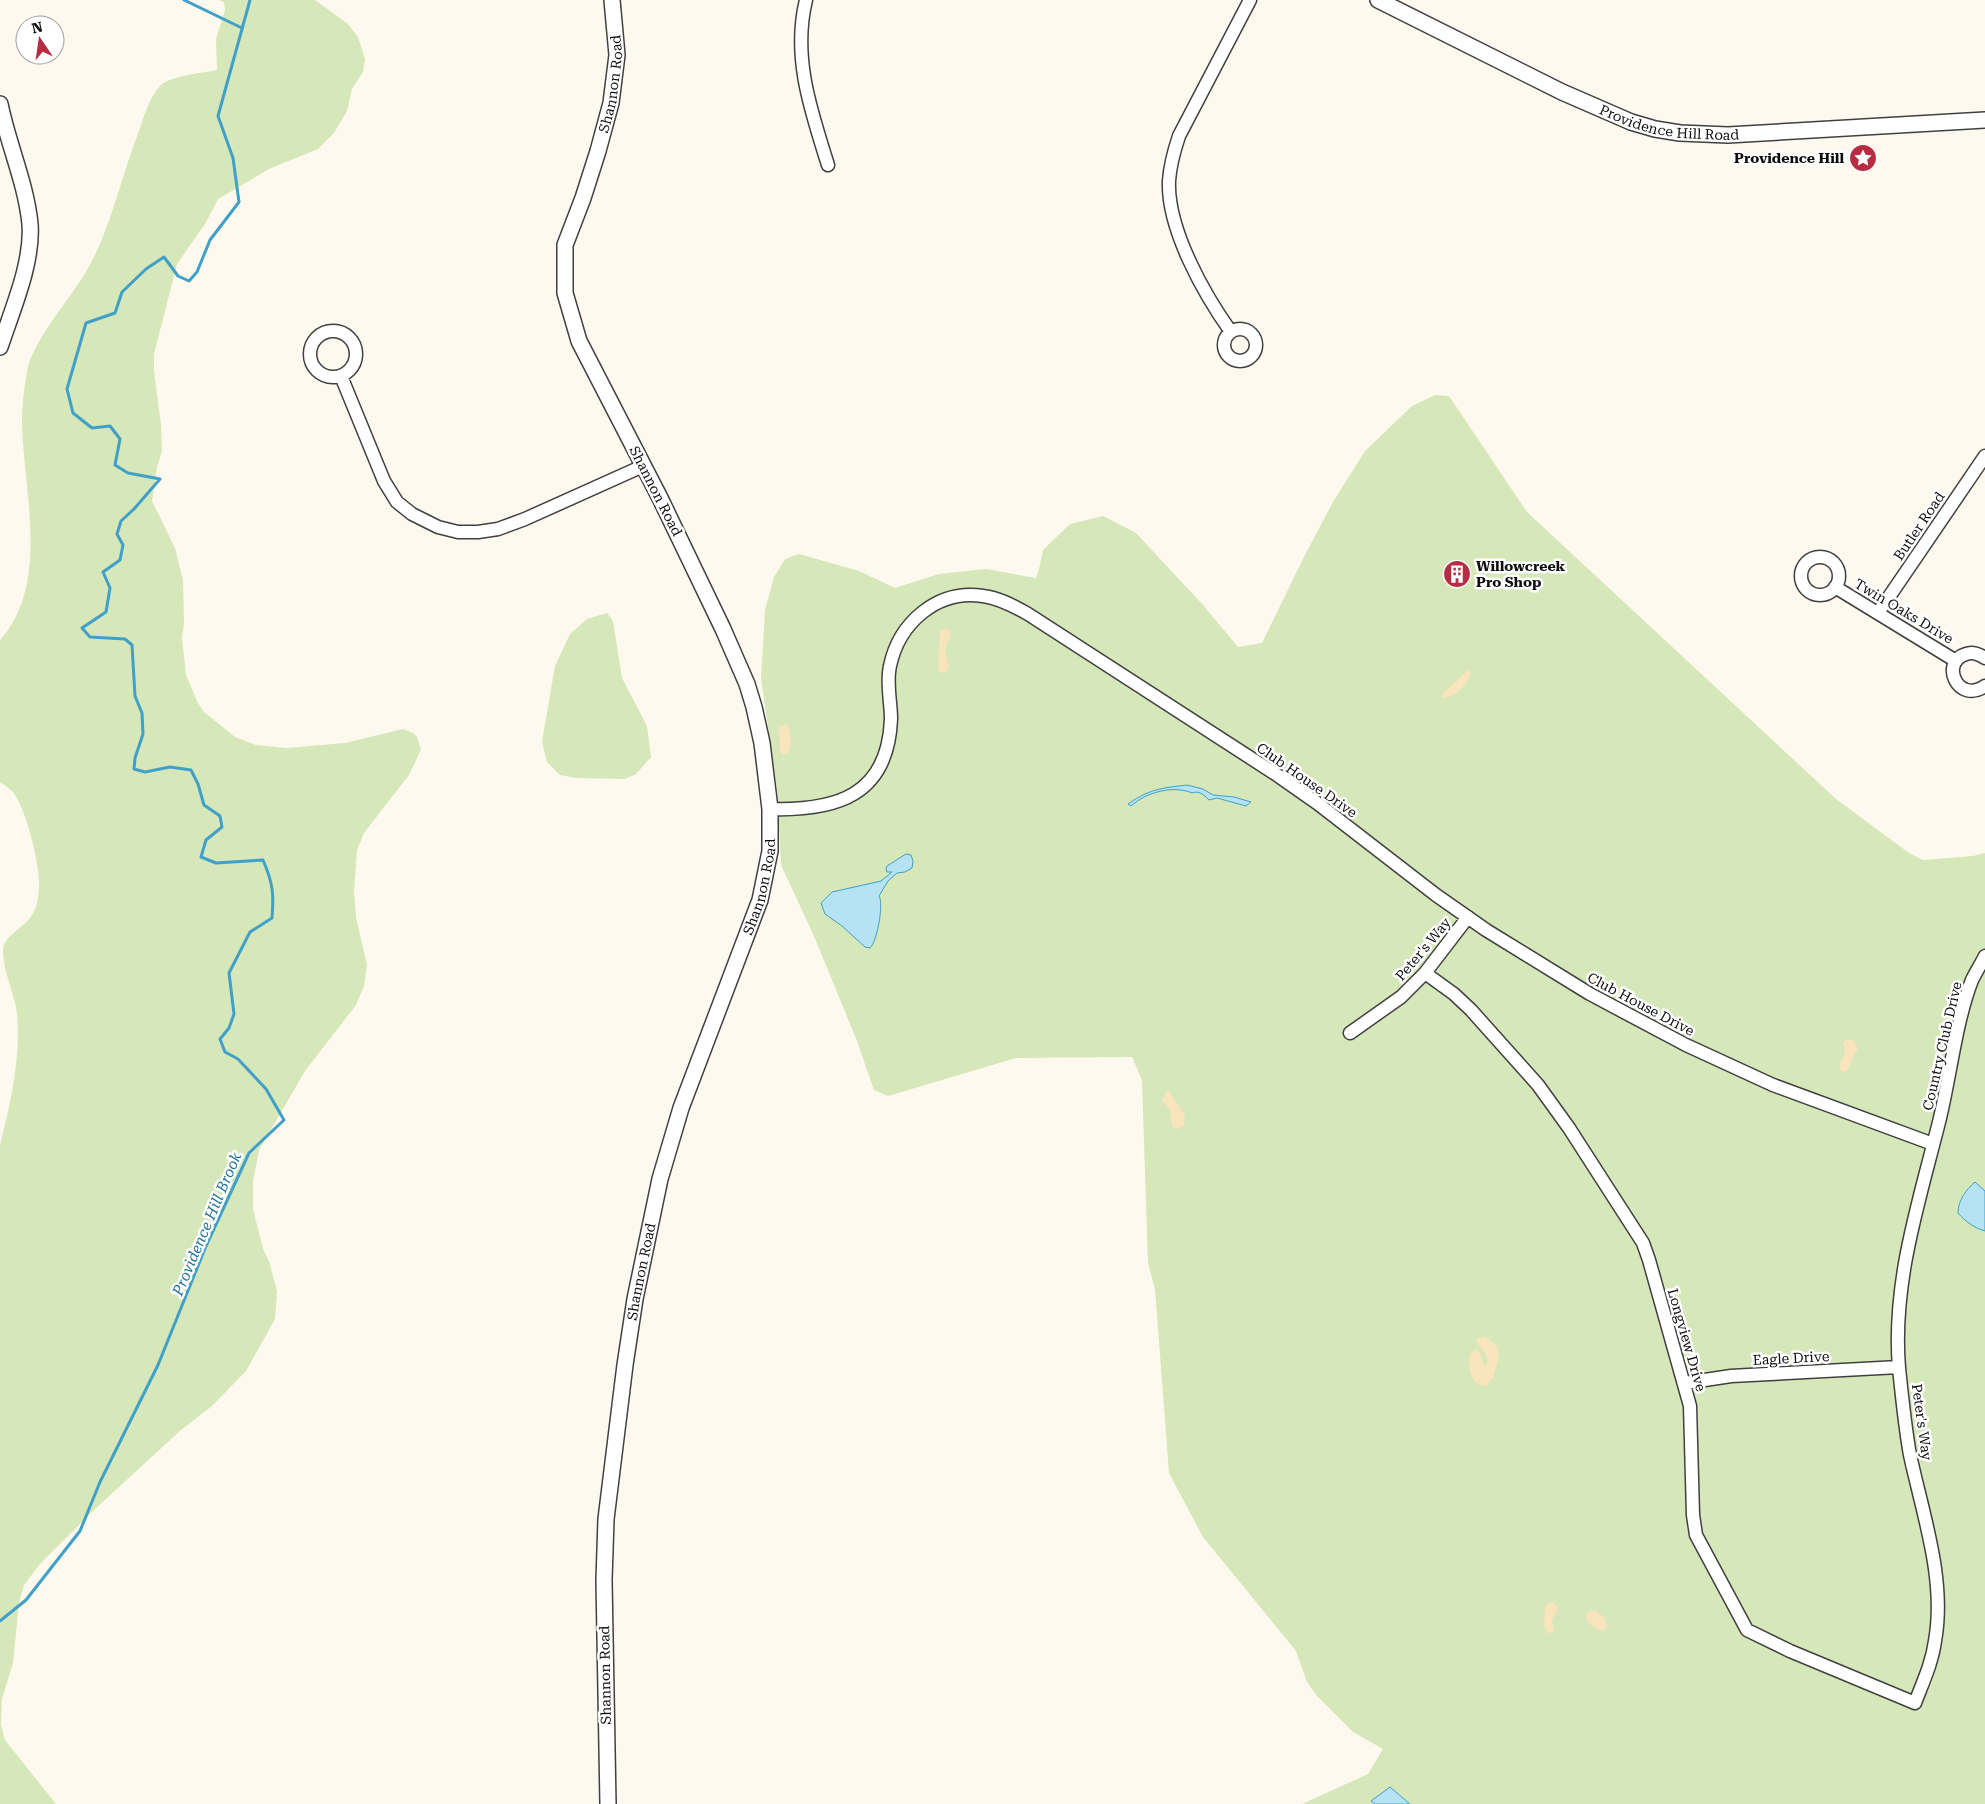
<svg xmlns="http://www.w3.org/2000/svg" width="1985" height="1804" viewBox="0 0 1985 1804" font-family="'Roboto Serif',serif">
<rect width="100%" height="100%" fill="#fef9ee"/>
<path fill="#d6e7b9" d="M 219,0 L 315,0 L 348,24 L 358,37 L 365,59 L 363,72 L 352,89 L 347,111 L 334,133 L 318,149 L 269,169 L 218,199 L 205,224 L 177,264 L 154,354 L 154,371 L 161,425 L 162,451 L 157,467 L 152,501 L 175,548 L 183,580 L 184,623 L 182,638 L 186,675 L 198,703 L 204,712 L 235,737 L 256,745 L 287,748 L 345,743 L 403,729 L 413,733 L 417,737 L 421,750 L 409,775 L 364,833 L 357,850 L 354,892 L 356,917 L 367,965 L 364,986 L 356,1005 L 305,1071 L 259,1150 L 253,1181 L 253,1209 L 263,1249 L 269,1261 L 277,1291 L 275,1319 L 246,1371 L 212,1406 L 181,1430 L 95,1509 L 40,1564 L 24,1585 L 19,1603 L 13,1663 L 2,1699 L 1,1724 L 5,1740 L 56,1804 L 0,1804 L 0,1145 C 11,1101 21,1058 17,1013 C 14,993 4,973 3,953 C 2,935 24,929 32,915 C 37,908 39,895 39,886 C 40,865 26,807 12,791 C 9,788 4,785 0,782 L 0,640 C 51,583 23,490 22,421 C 22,406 24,388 27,372 C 31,343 70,299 86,272 C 111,229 121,177 139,131 C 144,116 149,98 160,86 C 169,76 203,73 217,70 L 216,39 L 225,10 L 224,2 Z
M 1435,395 L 1449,396 L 1527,512 L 1836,799 L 1909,853 L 1923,860 L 1973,856 L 1985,853 L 1985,1804 L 1302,1804 L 1368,1774 L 1383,1749 L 1353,1732 L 1317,1696 L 1307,1682 L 1296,1651 L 1203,1537 L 1169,1473 L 1155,1289 L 1148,1263 L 1142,1080 L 1132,1057 L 1016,1058 L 888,1096 L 874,1090 L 857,1041 L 814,936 L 781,865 L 777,789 L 761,678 L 765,610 L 774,577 L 785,559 L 799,554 L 859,571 L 895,588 L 939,574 L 986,569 L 1036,578 L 1040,565 L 1043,550 L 1070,524 L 1103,516 L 1136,533 L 1203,605 L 1238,647 L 1262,643 L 1304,557 L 1333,502 L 1365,451 L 1412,406 Z
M 607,613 L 613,621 L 622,678 L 647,726 L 651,757 L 636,774 L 625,779 L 576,778 L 560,775 L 547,762 L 542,742 L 555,666 L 570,634 L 587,619 Z"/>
<path fill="#f8e4bd" d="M 945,628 L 949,630 L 951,635 L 945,649 L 949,668 L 945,673 L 942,673 L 938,670 L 940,631 Z
M 1468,670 L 1471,672 C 1469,684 1454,698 1442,698 L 1443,693 Z
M 787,724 C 791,731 793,747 787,754 L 783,755 L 780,752 L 779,728 L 780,726 Z
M 1847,1039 L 1854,1041 L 1858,1049 C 1851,1057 1852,1063 1847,1071 L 1843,1072 L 1840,1070 L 1840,1064 L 1845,1052 L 1843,1043 Z
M 1166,1092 L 1170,1092 C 1174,1103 1189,1112 1184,1125 L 1176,1130 L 1172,1126 L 1170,1110 L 1162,1100 Z
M 1484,1337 C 1506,1347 1498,1358 1493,1378 L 1490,1380 L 1487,1386 C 1471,1388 1467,1366 1470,1354 L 1476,1349 L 1481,1354 L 1484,1365 L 1486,1365 C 1490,1354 1481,1350 1476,1342 L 1477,1339 Z
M 1552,1602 L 1555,1604 L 1558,1609 L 1552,1620 L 1554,1630 L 1549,1634 L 1544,1627 L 1545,1607 L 1547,1604 Z
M 1595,1610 L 1604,1617 L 1607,1625 L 1605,1630 L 1600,1631 C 1592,1626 1584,1623 1587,1613 Z"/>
<path fill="#b5e3f3" stroke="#40a0c7" d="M 1187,785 L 1203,789 L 1213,795 L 1234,797 L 1251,802 L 1246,806 L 1217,798 L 1209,800 C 1204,795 1199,790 1192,793 C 1174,785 1146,792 1131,806 L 1128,804 C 1149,789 1162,788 1187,785 Z
M 906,854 L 911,855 L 913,861 L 912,868 L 905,872 L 897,873 L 888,881 L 879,896 C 884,904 877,942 870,948 L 865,947 L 842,926 L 825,914 L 821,903 L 832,892 L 881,881 L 892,872 L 887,872 L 886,869 L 887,866 Z
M 1975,1182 L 1985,1191 L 1985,1231 C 1974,1228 1965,1221 1958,1213 C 1958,1200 1966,1190 1975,1182 Z
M 1390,1787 L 1410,1804 L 1375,1804 L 1371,1801 Z"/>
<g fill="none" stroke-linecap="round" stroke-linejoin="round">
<path stroke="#40a0c7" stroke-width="3" d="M 184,0 L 242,28
M 0,1621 L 26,1600 L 80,1531 L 100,1482 L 158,1365 L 206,1246 L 249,1153 L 284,1120 L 266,1089 L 238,1059 L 225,1052 L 220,1039 L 229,1028 L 234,1014 L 229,973 L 250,932 L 272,918 C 274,894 273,883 263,860 L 216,863 L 201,857 L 206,840 L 222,827 L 220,816 L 204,805 L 198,784 L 191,770 L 170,767 L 145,772 L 134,769 L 135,758 L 143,734 L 142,713 L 135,696 L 132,645 L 125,639 L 90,637 L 82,628 L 106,612 L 110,588 L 103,572 L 120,560 L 123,545 L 117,534 L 121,521 L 134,509 L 160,479 L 128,473 L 115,465 L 120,439 L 110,426 L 92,428 L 73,413 L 67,389 L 86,323 L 115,313 L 122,292 L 146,269 L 164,257 L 178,276 L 189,281 L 197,272 L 210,240 L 239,202 L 233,158 L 218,116 L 250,0"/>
<g stroke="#404040" stroke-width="15">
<path id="minor" d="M 806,0 C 792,57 811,111 828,165
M1224 345a16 16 0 1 1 32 0a16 16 0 1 1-32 0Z
M310 354a23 23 0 1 1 46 0a23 23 0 1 1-46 0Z
M 1231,332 C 1204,294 1167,229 1169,181 C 1170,165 1174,151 1179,136 L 1250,0
M 341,376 L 384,481 L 397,502 L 412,514 L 438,527 L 458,532 L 478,532 L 498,529 L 525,519 L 643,466
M1801 576a19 19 0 1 1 38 0a19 19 0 1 1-38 0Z
M 1835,587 L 1956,661
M 1878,613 L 1985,456
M 1985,658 C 1979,654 1973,651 1966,654 C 1939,662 1958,705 1985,686
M 770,809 C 836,811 888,796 891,719 C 891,702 886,683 890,666 C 899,623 937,589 983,596 C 999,598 1014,606 1028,614 L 1277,775 L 1317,803 L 1436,895 L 1486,930 L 1590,994 L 1686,1045 L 1773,1085 L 1933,1144
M 1425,973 L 1454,994 L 1471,1010 L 1538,1085 L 1569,1128 L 1643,1243 L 1649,1260 L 1690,1406 L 1693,1515 L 1696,1535 L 1747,1630 L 1790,1651 L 1915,1703 C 1923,1682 1932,1663 1935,1641 C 1946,1580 1923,1515 1910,1455 C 1905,1427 1902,1397 1899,1368 C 1892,1285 1918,1205 1938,1126 C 1950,1080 1955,1024 1972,980 C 1976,972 1981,964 1985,956
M 1350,1033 L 1401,997 L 1425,973 L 1468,917
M 1685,1383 L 1731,1376 L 1899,1367"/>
</g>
<g stroke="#404040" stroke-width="18">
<g id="tertiary">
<path id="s1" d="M 1378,0 L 1562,92 L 1631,122 L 1655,129 L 1680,133 L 1728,135 L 1985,120"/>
<path d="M 0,104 C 8,144 26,183 30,224 C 33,263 12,310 0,347"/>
<path id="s2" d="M 608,1804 L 604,1580 L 606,1519 L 625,1365 L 635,1299 L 660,1179 L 681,1108 L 760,900 L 770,851 L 770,809 L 762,743 L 754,707 L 747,684 L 723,629 L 660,498 L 579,341 L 565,293 L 565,245 L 583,198 L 598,151 L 611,103 L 617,55 L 612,0"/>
</g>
</g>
<use href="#minor" stroke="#fff" stroke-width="12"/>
<use href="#tertiary" stroke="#fff" stroke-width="15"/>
</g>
<defs>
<g id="sight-disc" transform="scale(1.4375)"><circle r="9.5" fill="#b72c42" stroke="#fff"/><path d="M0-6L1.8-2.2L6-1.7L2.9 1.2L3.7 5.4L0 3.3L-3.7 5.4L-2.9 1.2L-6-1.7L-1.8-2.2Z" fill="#fff"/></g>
<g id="building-disc" transform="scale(1.4375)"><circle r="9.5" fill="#b72c42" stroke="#fff"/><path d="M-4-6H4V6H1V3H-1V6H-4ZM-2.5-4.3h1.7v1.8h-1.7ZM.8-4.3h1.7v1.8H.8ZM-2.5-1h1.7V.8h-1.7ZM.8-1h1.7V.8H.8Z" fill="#fff"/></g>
</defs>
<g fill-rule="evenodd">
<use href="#sight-disc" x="1863" y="158"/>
<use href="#building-disc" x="1457" y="574"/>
</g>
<g text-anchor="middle" stroke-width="5" stroke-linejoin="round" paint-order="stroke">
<g font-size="14" fill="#0d0d0d" stroke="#fff">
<text dy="5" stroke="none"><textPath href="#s2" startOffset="1794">Shannon Road</textPath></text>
<text dy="5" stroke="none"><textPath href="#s1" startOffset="319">Providence Hill Road</textPath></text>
<text transform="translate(656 491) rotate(63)" y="5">Shannon Road</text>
<text transform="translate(1919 526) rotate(-56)" y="5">Butler Road</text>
<text transform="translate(1904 611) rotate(31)" y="5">Twin Oaks Drive</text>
<text transform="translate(1307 780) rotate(35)" y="5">Club House Drive</text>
<text dy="5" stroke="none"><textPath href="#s2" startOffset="939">Shannon Road</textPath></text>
<text transform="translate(1423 949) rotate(-50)" y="5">Peter's Way</text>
<text transform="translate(1641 1004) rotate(28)" y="5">Club House Drive</text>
<text transform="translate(1942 1046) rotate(-77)" y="5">Country Club Drive</text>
<text dy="5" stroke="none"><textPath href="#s2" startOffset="535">Shannon Road</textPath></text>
<text transform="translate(1687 1340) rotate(74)" y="5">Longview Drive</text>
<text transform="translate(1791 1358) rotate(-3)" y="5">Eagle Drive</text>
<text transform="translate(1922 1422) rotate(82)" y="5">Peter's Way</text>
<text transform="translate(605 1675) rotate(-91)" y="5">Shannon Road</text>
</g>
<g font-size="14" font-weight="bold" fill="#0d0d0d" stroke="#fff" text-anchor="end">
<text x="1844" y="163">Providence Hill</text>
<text x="1476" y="571" text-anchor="start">Willowcreek<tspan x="1476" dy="16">Pro Shop</tspan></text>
</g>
<g font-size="15" font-style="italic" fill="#1c7199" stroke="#fff">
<text transform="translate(207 1224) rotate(-67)" y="5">Providence Hill Brook</text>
</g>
</g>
<g transform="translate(40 40) rotate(347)"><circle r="24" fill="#ffffff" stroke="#9e9e9e"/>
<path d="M0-4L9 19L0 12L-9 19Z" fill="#b72c42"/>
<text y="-8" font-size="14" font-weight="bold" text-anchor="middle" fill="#0d0d0d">N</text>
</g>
</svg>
